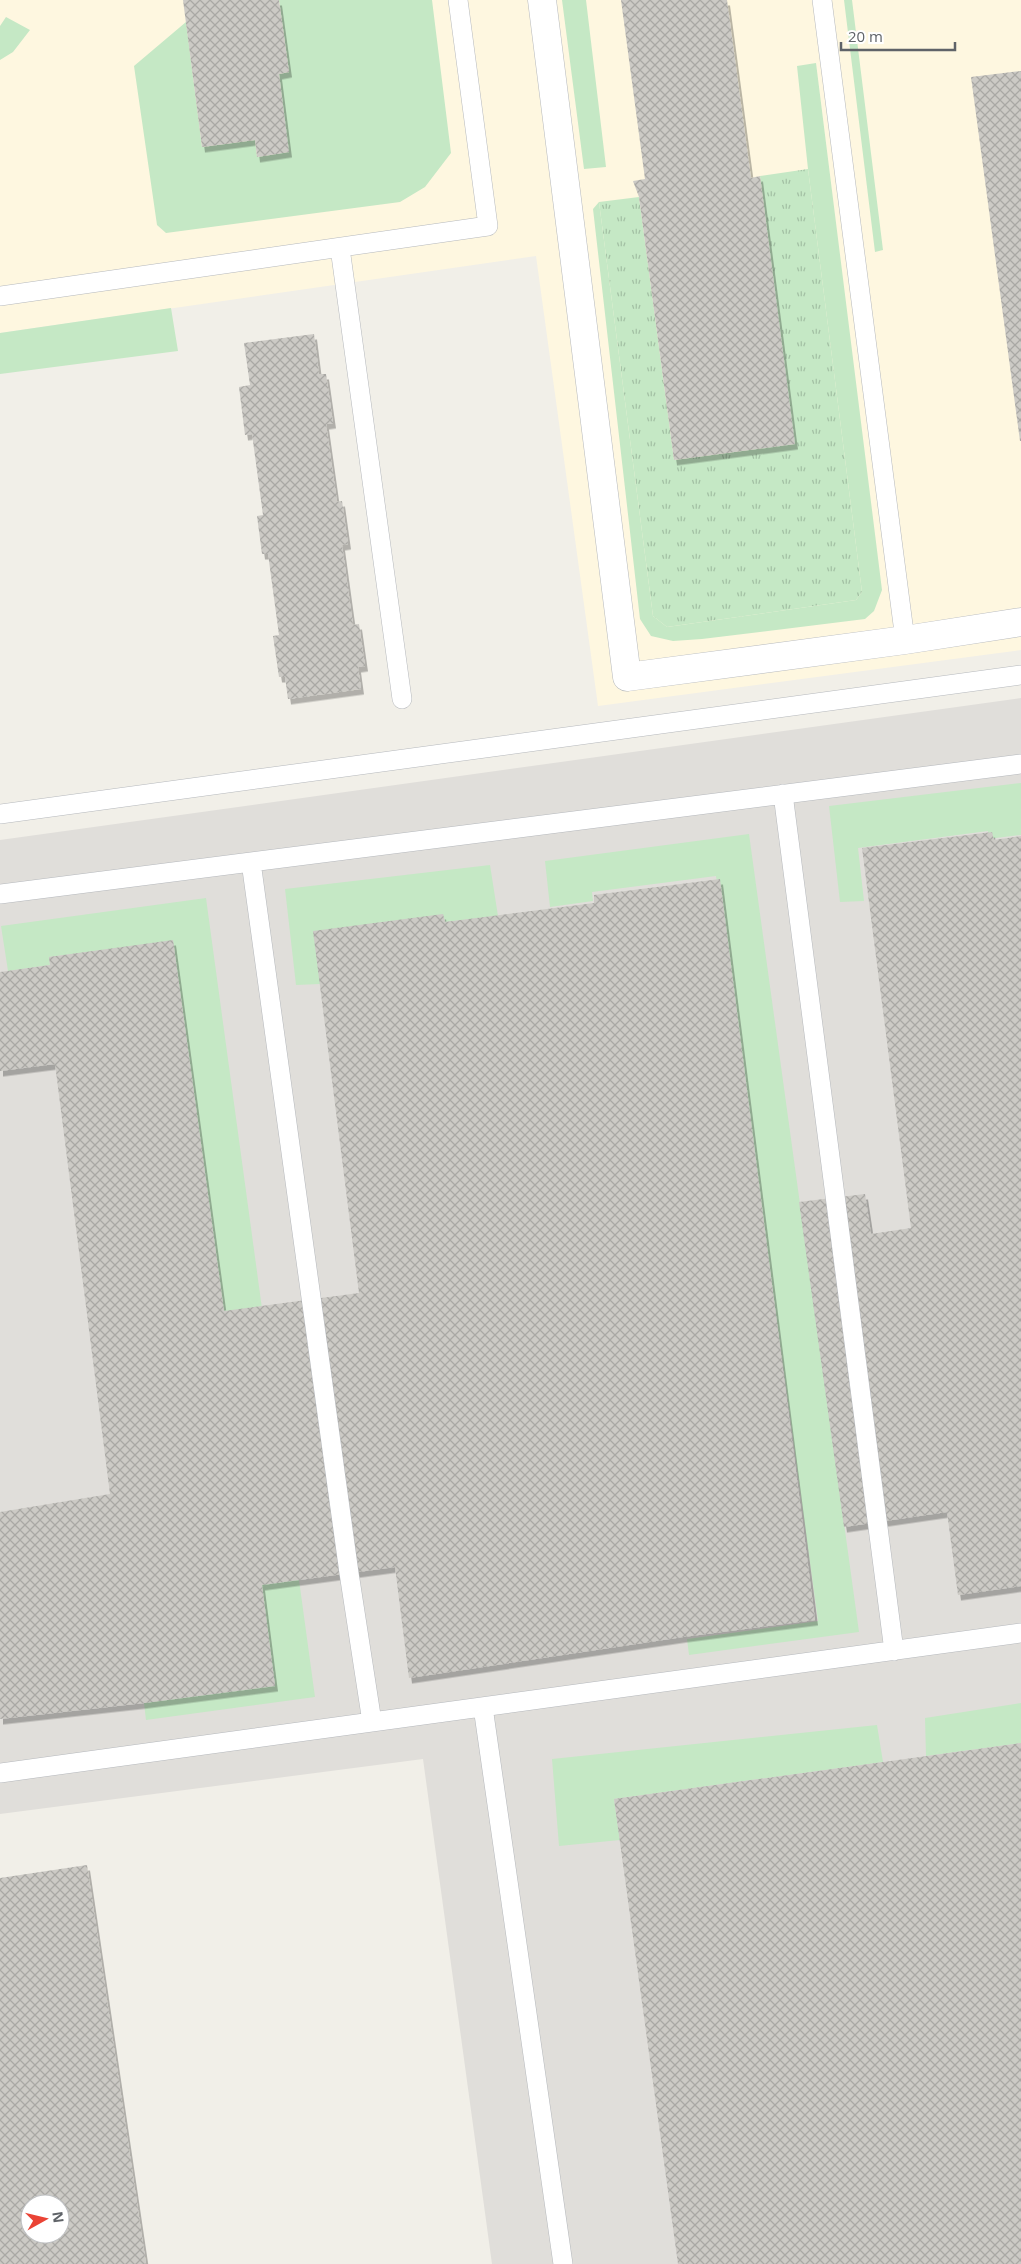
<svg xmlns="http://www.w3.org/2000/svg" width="1021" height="2264" viewBox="0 0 1021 2264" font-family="'Open Sans',sans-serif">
<defs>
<pattern id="grass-tufts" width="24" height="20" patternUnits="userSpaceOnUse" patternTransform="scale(1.25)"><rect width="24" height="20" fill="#c5e8c5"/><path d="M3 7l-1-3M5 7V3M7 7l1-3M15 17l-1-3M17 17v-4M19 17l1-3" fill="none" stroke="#a3c0a4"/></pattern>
<pattern id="building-cross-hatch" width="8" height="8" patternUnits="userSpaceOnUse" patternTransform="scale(1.25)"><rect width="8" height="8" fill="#cccac5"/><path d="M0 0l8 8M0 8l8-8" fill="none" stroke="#a9a8a4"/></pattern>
<filter id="shadow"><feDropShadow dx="3" dy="5.5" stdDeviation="0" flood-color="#0004"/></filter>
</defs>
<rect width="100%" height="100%" fill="#f1efe8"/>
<path fill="#fef7e0" d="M 0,0 L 1021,0 L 1021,650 L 598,706 L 536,256 L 0,333 Z"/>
<path fill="#e0deda" d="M 1021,698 L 1021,2264 L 492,2264 L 423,1759 L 0,1814 L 0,840 Z"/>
<path fill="url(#grass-tufts)" d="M 808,169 L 862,592 L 856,600 L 667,627 L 653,616 L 599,202 L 639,197 L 674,460 L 794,444 L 760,176 Z"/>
<path fill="#c5e8c5" d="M 279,0 L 432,0 L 451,153 L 425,187 L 400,202 L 166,233 L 157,225 L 134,66 L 186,22 L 202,147 L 255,140 L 257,157 L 288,152 L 279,74 L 289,72 Z
M 562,0 L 586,0 L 606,167 L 584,169 Z
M 844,0 L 852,0 L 883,250 L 875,252 Z
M 6,17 L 30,30 L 13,52 L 0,60 L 0,26 Z
M 816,63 L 882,590 L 874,611 L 865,619 L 702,639 L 673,641 L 651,636 L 640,619 L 593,209 L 599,202 L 653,616 L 667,627 L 856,600 L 862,592 L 808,169 L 797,66 Z
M 171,308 L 178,351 L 0,374 L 0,333 Z
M 1021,783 L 1021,835 L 988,839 L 988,831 L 858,848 L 864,901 L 840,902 L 829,806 Z
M 749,834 L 859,1632 L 689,1655 L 687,1639 L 818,1621 L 716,876 L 592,892 L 593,901 L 550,907 L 545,861 Z
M 490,865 L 498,916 L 445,922 L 443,915 L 320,984 L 296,985 L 285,889 Z
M 206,898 L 315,1697 L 146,1720 L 144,1703 L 275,1685 L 173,941 L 49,957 L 50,965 L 8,971 L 1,926 Z
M 1021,1703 L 1021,1743 L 926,1756 L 925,1718 Z
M 877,1725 L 883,1762 L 614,1799 L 620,1840 L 559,1846 L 552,1759 Z"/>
<path fill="url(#building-cross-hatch)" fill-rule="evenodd" filter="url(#shadow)" d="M 183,0 L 279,0 L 289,72 L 279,74 L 289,152 L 257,157 L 255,140 L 202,147 Z
M 621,0 L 727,0 L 751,178 L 760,176 L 795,444 L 674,460 L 639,197 L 633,181 L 645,179 Z
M 1021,71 L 1021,441 L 1020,441 L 971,77 Z
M 314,334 L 319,374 L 326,374 L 333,423 L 326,424 L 337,502 L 342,501 L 348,544 L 342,545 L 353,625 L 359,624 L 365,666 L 358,667 L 361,689 L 288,699 L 285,677 L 279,677 L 273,636 L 279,635 L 268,554 L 262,554 L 257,516 L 263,515 L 252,434 L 245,435 L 239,387 L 250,385 L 244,343 Z
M 992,832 L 994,840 L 1021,836 L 1021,1586 L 958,1595 L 947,1512 L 844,1527 L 799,1202 L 865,1194 L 871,1234 L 911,1228 L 862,848 Z
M 720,879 L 815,1620 L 683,1637 L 409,1678 L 395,1567 L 262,1585 L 275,1686 L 144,1703 L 0,1719 L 0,1512 L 110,1494 L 55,1064 L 0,1071 L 0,972 L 50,965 L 49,957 L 173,940 L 224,1311 L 359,1293 L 313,931 L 443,914 L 445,922 L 594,903 L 594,895 Z
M 1021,1743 L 1021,2264 L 678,2264 L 614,1799 Z
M 87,1865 L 146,2264 L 0,2264 L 0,1878 ZM 30,2204 L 60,2204 L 60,2234 L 30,2234 Z"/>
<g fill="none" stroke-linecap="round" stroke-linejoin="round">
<g stroke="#b5b8bc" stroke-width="20">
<path id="lane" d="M 822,0 L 905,640
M 340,248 L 402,699
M 0,296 L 488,226 L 458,0
M 783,794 L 894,1651
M 0,814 L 1021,675
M 251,862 L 349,1573 L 372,1722
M 0,894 L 1021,764
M 483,1707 L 563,2264
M 0,1773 L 1021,1633"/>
</g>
<g stroke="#b5b8bc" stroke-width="29">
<path id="street" d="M 542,0 L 627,677 L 905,640 L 1021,622"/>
</g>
<use href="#lane" stroke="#fff" stroke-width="19"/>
<use href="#street" stroke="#fff" stroke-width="28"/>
</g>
<g transform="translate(45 2219) rotate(82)"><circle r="24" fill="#ffffff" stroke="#bfc1c3"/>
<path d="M0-4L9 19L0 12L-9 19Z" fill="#ea4335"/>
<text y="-8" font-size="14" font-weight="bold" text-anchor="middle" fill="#5f6368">N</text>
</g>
<path d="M841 42v8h114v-8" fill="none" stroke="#5f6368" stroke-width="2.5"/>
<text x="848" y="42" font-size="15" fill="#5f6368" stroke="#ffffff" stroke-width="4" paint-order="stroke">20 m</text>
</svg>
